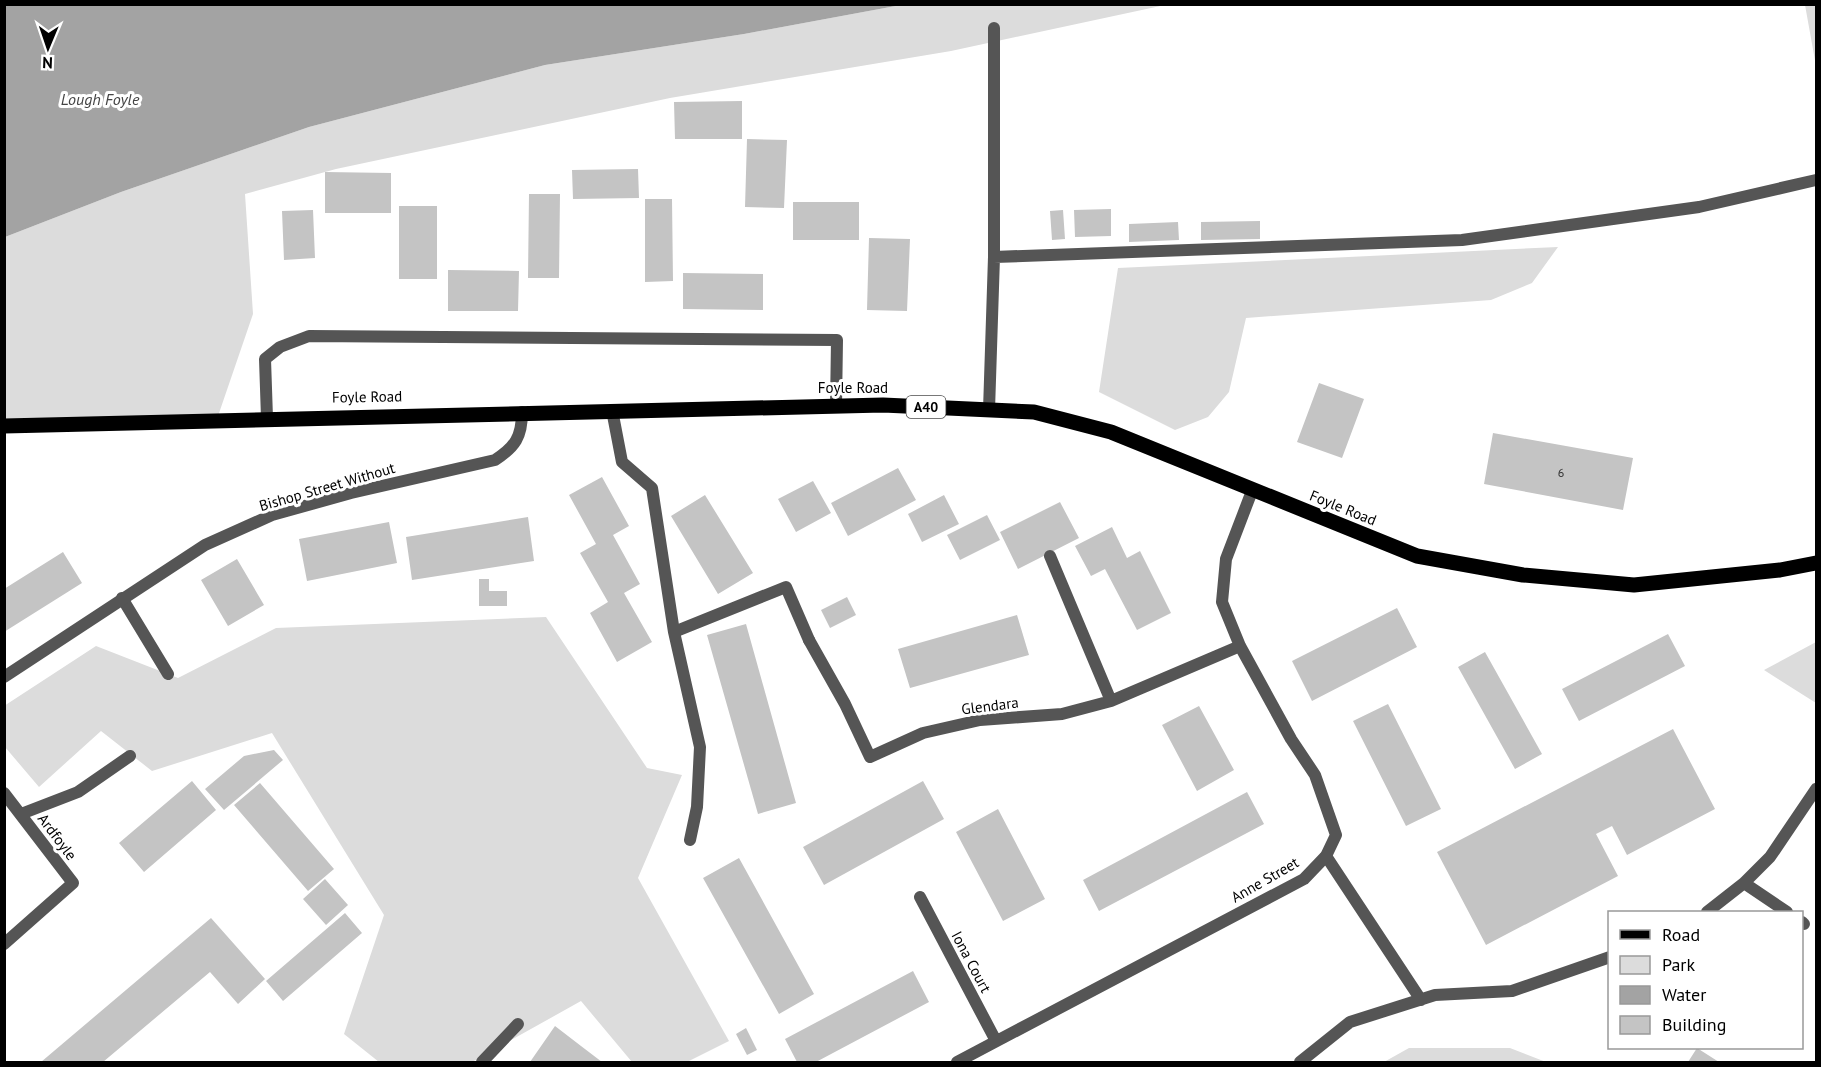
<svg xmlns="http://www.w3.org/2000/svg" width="1821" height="1067" viewBox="0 0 1821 1067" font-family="'PT Sans',sans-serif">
<rect width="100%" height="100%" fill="#fff"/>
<path fill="#dcdcdc" d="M 901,5 L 1165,5 L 951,51 L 670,98 L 336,169 L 245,194 L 253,314 L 217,419 L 5,426 L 5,237 L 121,192 L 309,127 L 545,65 L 744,34 Z
M 1805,5 L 1816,5 L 1816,66 Z
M 1558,247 L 1532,283 L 1491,300 L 1246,318 L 1229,392 L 1208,417 L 1175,430 L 1099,392 L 1118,268 Z
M 546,617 L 647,768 L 682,775 L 638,878 L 729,1041 L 687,1062 L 632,1062 L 581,1001 L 472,1062 L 379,1062 L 344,1034 L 384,915 L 272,733 L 152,771 L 101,731 L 39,787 L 5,747 L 4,706 L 96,646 L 178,678 L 276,628 Z
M 1816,642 L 1816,703 L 1764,670 Z
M 1409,1048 L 1510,1048 L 1546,1062 L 1384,1062 Z"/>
<path fill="#a3a3a3" d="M 5,4 L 901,4 L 901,5 L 744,34 L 545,65 L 309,127 L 121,192 L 5,237 Z"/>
<path fill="#c4c4c4" d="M 742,101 L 742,139 L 675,139 L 674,102 Z
M 747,139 L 787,140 L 784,208 L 745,207 Z
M 638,169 L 639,198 L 573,199 L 572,170 Z
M 325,172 L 391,173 L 391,213 L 325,213 Z
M 529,194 L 560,194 L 559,278 L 528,278 Z
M 645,199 L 672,199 L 673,281 L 645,282 Z
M 793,202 L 859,202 L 859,240 L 793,240 Z
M 399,206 L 437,206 L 437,279 L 399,279 Z
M 1111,209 L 1111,236 L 1075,237 L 1074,210 Z
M 313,210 L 315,258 L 284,260 L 282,211 Z
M 1063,210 L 1065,239 L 1052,240 L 1050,211 Z
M 1260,221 L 1260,239 L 1201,240 L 1201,222 Z
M 1178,222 L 1179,240 L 1129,242 L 1129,224 Z
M 869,238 L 910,239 L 907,311 L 867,310 Z
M 448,270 L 519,271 L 518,311 L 448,311 Z
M 683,273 L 763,274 L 763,310 L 683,309 Z
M 1319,383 L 1364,399 L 1342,458 L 1297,442 Z
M 1493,433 L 1633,458 L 1623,510 L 1484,484 Z
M 898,468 L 916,500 L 848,536 L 831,503 Z
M 602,477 L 629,526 L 613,535 L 640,584 L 624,593 L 652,642 L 617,662 L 590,613 L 608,602 L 580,553 L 596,544 L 569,495 Z
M 813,481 L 831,513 L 796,532 L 778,499 Z
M 705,495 L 753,573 L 718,594 L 671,516 Z
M 944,495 L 959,524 L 922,542 L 908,514 Z
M 1060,502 L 1079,538 L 1018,569 L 1000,532 Z
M 987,515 L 1000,540 L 960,560 L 947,535 Z
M 528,517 L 534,561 L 412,580 L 406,537 Z
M 389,522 L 397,563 L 307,581 L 299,539 Z
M 1112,527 L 1127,558 L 1140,551 L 1171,613 L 1137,630 L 1105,569 L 1091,576 L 1075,546 Z
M 63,552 L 82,583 L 4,632 L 4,589 Z
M 237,559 L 264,605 L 228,626 L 201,580 Z
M 479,579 L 489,579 L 489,591 L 507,591 L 507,606 L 479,606 Z
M 847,597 L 856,615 L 830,628 L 821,610 Z
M 1397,608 L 1417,647 L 1312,701 L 1292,661 Z
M 1017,615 L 1029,655 L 910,688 L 898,649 Z
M 746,624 L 796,803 L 758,814 L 707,635 Z
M 1668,634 L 1685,666 L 1579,721 L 1562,689 Z
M 1485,652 L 1542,754 L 1515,769 L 1458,667 Z
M 1388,704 L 1441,809 L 1406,826 L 1353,721 Z
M 1199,706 L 1234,770 L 1197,791 L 1162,725 Z
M 1673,729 L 1715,809 L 1627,855 L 1612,826 L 1596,834 L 1618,876 L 1486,945 L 1437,852 Z
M 274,750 L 283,760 L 224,810 L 205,789 L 244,756 Z
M 192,781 L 216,810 L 144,872 L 119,843 Z
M 923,781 L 944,819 L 824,885 L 803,847 Z
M 260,783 L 334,869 L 308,891 L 234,805 Z
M 1247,792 L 1264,824 L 1099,911 L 1083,880 Z
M 998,809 L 1045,899 L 1003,921 L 956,832 Z
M 739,858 L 814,994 L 779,1014 L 703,878 Z
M 325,879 L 348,905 L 326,925 L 303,899 Z
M 345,913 L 362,933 L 283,1001 L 266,981 Z
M 211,918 L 265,979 L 238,1004 L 210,972 L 103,1062 L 41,1062 Z
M 913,971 L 929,1002 L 816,1062 L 797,1062 L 785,1039 Z
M 555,1026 L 581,1046 L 602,1062 L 530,1062 Z
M 746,1028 L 757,1050 L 747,1055 L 736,1034 Z
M 1697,1048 L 1719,1062 L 1688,1062 Z"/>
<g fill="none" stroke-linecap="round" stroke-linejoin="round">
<path stroke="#555" stroke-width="12" d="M 994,28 L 994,257
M 989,410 L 994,257 L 1462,240 L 1699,207 L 1816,180
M 1326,856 L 1421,1000
M 1744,883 L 1787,912
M 1707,912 L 1744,883 L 1770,857 L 1816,789
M 1802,922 L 1804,924
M 1300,1062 L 1350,1022 L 1435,995 L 1512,991 L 1610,957"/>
<path stroke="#555" stroke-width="12" d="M 612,410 L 622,462 L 652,488 L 674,632 L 700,747 L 697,807 L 690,840
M 674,632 L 786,587 L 809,640"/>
<path stroke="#555" stroke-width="12" d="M 267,418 L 265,359 L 280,347 L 309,336 L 837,340 L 836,406
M 1050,556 L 1111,701
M 122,598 L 168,674
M 809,640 L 845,704 L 870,757 L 923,733 L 980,720 L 1062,714 L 1111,701 L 1240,646
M 4,793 L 73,883 L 4,944
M 21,814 L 78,792 L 130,756
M 920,897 L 996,1041
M 482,1062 L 518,1024
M 957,1062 L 1304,879 L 1326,856 L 1336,835 L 1315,775 L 1291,739 L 1240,646 L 1222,602 L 1226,559 L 1252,491"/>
<path stroke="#555" stroke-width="12" d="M 4,677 L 205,545 L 272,515 L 351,493 L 495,460 C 515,447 522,437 522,412"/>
<path stroke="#000" stroke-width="15" d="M 4,426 L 883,405 L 1034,412 L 1111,432 L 1417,556 L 1523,575 L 1634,585 L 1780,570 L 1816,563"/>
</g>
<g text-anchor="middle" stroke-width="6" stroke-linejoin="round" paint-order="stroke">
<g font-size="12" fill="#313131">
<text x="1561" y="477">6</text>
</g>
<rect fill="#fff" stroke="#4c4c4c" stroke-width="1.5" x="906.5" y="396" width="39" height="22" rx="4.5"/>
<g font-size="14" font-weight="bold" fill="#000">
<text x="926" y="412">A40</text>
</g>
<g font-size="15" fill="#000" stroke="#fff">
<text x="853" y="393">Foyle Road</text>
<text transform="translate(367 397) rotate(-1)" y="5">Foyle Road</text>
<text transform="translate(327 487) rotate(-16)" y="5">Bishop Street Without</text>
<text transform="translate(1343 508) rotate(22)" y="5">Foyle Road</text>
<text transform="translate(990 706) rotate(-7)" y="5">Glendara</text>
<text transform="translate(57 837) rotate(53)" y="5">Ardfoyle</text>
<text transform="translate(1265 880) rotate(-30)" y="5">Anne Street</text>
<text transform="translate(971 962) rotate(62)" y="5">Iona Court</text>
</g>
<g font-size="16" font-style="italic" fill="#444" stroke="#fff">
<text x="100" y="105">Lough Foyle</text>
</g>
</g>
<rect width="1821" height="1067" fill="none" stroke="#000000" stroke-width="12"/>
<rect x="1608" y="911" width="195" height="138" fill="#ffffff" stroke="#999999" stroke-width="1.5"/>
<rect x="1620" y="930" width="30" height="9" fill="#000000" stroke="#999999" stroke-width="1.5"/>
<text x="1662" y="941" font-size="18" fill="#000000">Road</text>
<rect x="1620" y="956" width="30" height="18" fill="#dcdcdc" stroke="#999999" stroke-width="1.5"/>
<text x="1662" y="971" font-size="18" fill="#000000">Park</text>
<rect x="1620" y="986" width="30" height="18" fill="#a3a3a3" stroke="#999999" stroke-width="1.5"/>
<text x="1662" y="1001" font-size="18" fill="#000000">Water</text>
<rect x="1620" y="1016" width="30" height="18" fill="#c4c4c4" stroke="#999999" stroke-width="1.5"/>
<text x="1662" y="1031" font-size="18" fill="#000000">Building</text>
<g transform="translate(48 48) rotate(182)" stroke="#ffffff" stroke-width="4.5" paint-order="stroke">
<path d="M0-4.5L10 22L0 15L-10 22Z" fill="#000000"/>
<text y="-9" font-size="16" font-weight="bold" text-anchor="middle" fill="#000000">N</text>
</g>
</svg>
